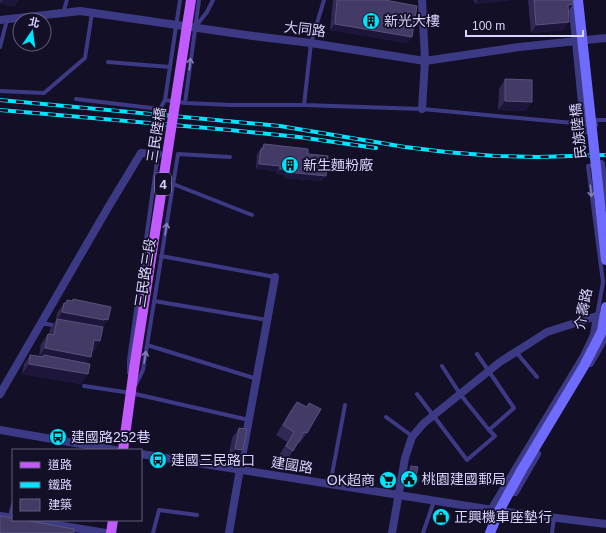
<svg xmlns="http://www.w3.org/2000/svg" width="606" height="533" viewBox="0 0 606 533" font-family="Arial,'Noto Sans TC',sans-serif">
<rect width="100%" height="100%" fill="#130f26"/>
<g fill="none" stroke-linecap="round" stroke-linejoin="round">
<path stroke="#3d3a85" stroke-width="4" d="M 63,13 L 67,0
M 196,26 L 207,12 L 213,0
M 0,47 L 7,20
M 108,62 L 170,67
M 0,91 L 44,93 L 85,58 L 92,13
M 76,99 L 160,109 L 165,100 L 180,0
M 165,100 L 185,103 L 232,105 L 304,105 L 422,109 L 584,124 L 585,132 L 592,132
M 185,103 L 199,0
M 304,105 L 311,43 L 324,0
M 596,125 L 595,120 L 606,120
M 595,165 L 588,166 L 603,282 L 597,316
M 163,180 L 252,215
M 161,256 L 275,277
M 154,301 L 267,320
M 41,323 L 57,326
M 147,345 L 257,379
M 516,352 L 537,377
M 442,366 L 460,394 L 489,430
M 129,373 L 129,360 L 158,154
M 136,384 L 143,370 L 178,154 L 230,157
M 84,386 L 131,393 L 249,420
M 417,394 L 467,460 L 495,436 L 489,430 L 514,408 L 477,354
M 386,417 L 412,436
M 330,485 L 345,405
M 10,517 L 13,504
M 153,533 L 159,510 L 197,515
M 423,533 L 434,501
M 552,533 L 554,518"/>
<path stroke="#3d3a85" stroke-width="8" d="M 572,0 L 584,124
M 0,20 L 80,11 L 253,36 L 311,43 L 425,61 L 519,47 L 606,38
M 422,109 L 425,61 L 422,0
M 601,164 L 606,205
M 590,363 L 600,346 L 606,333
M 0,394 L 106,211 L 141,153 L 158,154
M 0,430 L 115,450
M 141,454 L 499,511 L 606,524
M 515,492 L 537,454
M 491,510 L 584,356 L 594,335 L 597,316
M 0,516 L 13,518
M 26,520 L 106,533
M 229,533 C 243,447 260,362 275,277
M 392,533 L 405,458 L 412,437 L 424,423 L 500,362 L 547,332 L 597,316"/>
<path stroke="#6f6bff" stroke-width="10" d="M 490,533 L 499,511 L 521,471"/>
<path stroke="#c25bff" stroke-width="10" d="M 123,450 L 134,369
M 111,533 L 113,520"/>
<g stroke="#00e5ff" stroke-width="4">
<path id="rail" d="M 0,100 L 280,126 L 405,147 L 446,152 L 495,156 L 538,157 L 606,155
M 0,110 L 230,130 L 299,137 L 376,148"/>
</g>
<use href="#rail" stroke="#130f26" stroke-width="2.5" stroke-dasharray="8" stroke-linecap="butt"/>
<path stroke="#6f6bff" stroke-width="10" d="M 578,0 L 606,260
M 521,471 L 584,366 L 602,331 L 606,307"/>
<path stroke="#c25bff" stroke-width="10" d="M 134,369 L 191,0"/>
</g>
<path fill="#312854" d="M 0,0 L 19,0 L 15,5 L 10,6 L 0,3 Z
M 333,0 L 385,0 L 412,37 L 407,43 L 330,30 Z
M 474,0 L 511,0 L 475,4 Z
M 528,0 L 573,0 L 568,11 L 564,30 L 531,33 Z
M 505,79 L 532,102 L 525,111 L 498,110 L 499,89 Z
M 264,144 L 308,154 L 322,181 L 284,178 L 285,175 L 276,174 L 277,171 L 256,169 L 257,154 Z
M 73,299 L 108,320 L 103,327 L 100,341 L 94,351 L 92,350 L 91,357 L 86,363 L 81,384 L 22,374 L 24,364 L 30,355 L 39,356 L 41,344 L 48,334 L 49,335 L 50,329 L 56,320 L 57,313 L 64,303 L 65,303 L 67,300 L 72,301 Z
M 297,402 L 306,407 L 309,403 L 307,433 L 300,443 L 298,442 L 287,461 L 279,456 L 287,442 L 276,435 L 290,411 Z
M 239,428 L 236,459 L 228,458 L 232,438 Z
M 411,466 L 414,485 L 412,489 L 405,487 L 409,470 Z"/>
<path fill="#1d163a" d="M 3,0 L 19,0 L 15,5 L 10,6 L 0,3 Z
M 477,0 L 511,0 L 475,4 Z
M 573,4 L 568,12 L 568,5 Z
M 569,22 L 564,30 L 531,33 L 536,25 Z
M 335,24 L 412,37 L 407,43 L 330,30 Z
M 505,101 L 532,102 L 525,111 L 498,110 Z
M 259,164 L 280,166 L 277,171 L 256,169 Z
M 280,169 L 288,170 L 285,175 L 276,174 Z
M 288,172 L 326,176 L 322,181 L 284,178 Z
M 62,312 L 105,319 L 108,320 L 102,329 L 97,330 L 56,322 Z
M 94,340 L 100,341 L 94,351 L 87,349 Z
M 45,348 L 91,357 L 84,366 L 43,357 L 44,355 L 41,358 L 38,358 Z
M 29,364 L 88,374 L 81,384 L 22,374 Z
M 235,449 L 243,450 L 236,459 L 228,458 Z
M 408,484 L 414,485 L 412,489 L 405,487 Z"/>
<path fill="#433a66" stroke="#5a527e" d="M 337,0 L 385,0 L 417,6 L 412,37 L 335,24 Z
M 534,0 L 573,0 L 573,4 L 568,5 L 569,22 L 536,25 Z
M 505,79 L 532,80 L 532,102 L 505,101 Z
M 264,144 L 308,149 L 308,154 L 328,156 L 326,176 L 288,172 L 288,170 L 280,169 L 280,166 L 259,164 L 261,149 L 263,149 Z
M 73,299 L 111,307 L 108,320 L 105,319 L 104,320 L 62,312 L 64,303 L 67,303 L 67,300 L 73,301 Z
M 57,319 L 103,327 L 100,341 L 94,340 L 91,357 L 45,348 L 48,334 L 54,335 Z
M 30,355 L 43,357 L 44,355 L 90,364 L 88,374 L 29,364 Z
M 297,402 L 307,407 L 309,403 L 321,409 L 307,433 L 304,432 L 293,451 L 286,446 L 294,432 L 283,425 Z
M 239,428 L 247,429 L 243,450 L 235,449 Z
M 411,466 L 418,467 L 414,485 L 408,484 Z
M 0,516 L 13,518 L 13,520 L 24,520 L 74,529 L 74,533 L 0,533 Z"/>
<defs><path id="oneway-shaft" d="M-6 0H5M1.5-3L5.5 0L1.5 3" fill="none" stroke-width="1.6" stroke-linecap="round" stroke-linejoin="round"/></defs>
<g stroke="#837fbc">
<use href="#oneway-shaft" transform="translate(190 64) rotate(-83)"/>
<use href="#oneway-shaft" transform="translate(591 191) rotate(83)"/>
<use href="#oneway-shaft" transform="translate(166 229) rotate(-81)"/>
<use href="#oneway-shaft" transform="translate(145 357) rotate(-81)"/>
</g>
<defs>
<g id="building-disc" transform="scale(0.9)"><circle r="9.5" fill="#00e5ff" stroke="#130f26"/><path d="M-4-6H4V6H1V3H-1V6H-4ZM-2.5-4.3h1.7v1.8h-1.7ZM.8-4.3h1.7v1.8H.8ZM-2.5-1h1.7V.8h-1.7ZM.8-1h1.7V.8H.8Z" fill="#111"/></g>
<g id="bus-disc" transform="scale(0.9)"><circle r="9.5" fill="#00e5ff" stroke="#130f26"/><path d="M-5-6H5V4H4V6H2V4H-2V6H-4V4H-5ZM-3.5-4V0h7V-4ZM-3.5 1.2v1.5H-2V1.2ZM2 1.2v1.5H3.5V1.2Z" fill="#111"/></g>
<g id="civic-disc" transform="scale(0.9)"><circle r="9.5" fill="#00e5ff" stroke="#130f26"/><path d="M-.6-6.5H3V-4.5H.6V-3L4-1V1h2V6H-6V1h2V-1L-.6-3ZM-1.2 2.5V6h2.4V2.5Z" fill="#111"/></g>
<g id="supermarket-disc" transform="scale(0.9)"><circle r="9.5" fill="#00e5ff" stroke="#130f26"/><path d="M-6-5.5h2.5l.6 2H6L4.5 2H-2.5L-4.4-4H-6ZM-1.5 3.2a1.3 1.3 0 1 0 .1 0ZM3 3.2a1.3 1.3 0 1 0 .1 0Z" fill="#111"/></g>
<g id="shop-disc" transform="scale(0.9)"><circle r="9.5" fill="#00e5ff" stroke="#130f26"/><path d="M-5-2.5h2.3a2.7 3.5 0 0 1 5.4 0H5L5.5 6h-11ZM-1.5-2.5h3a1.5 2.3 0 0 0-3 0Z" fill="#111"/></g>
</defs>
<g fill-rule="evenodd">
<use href="#building-disc" x="371" y="21"/>
<use href="#building-disc" x="290" y="165"/>
<use href="#bus-disc" x="58" y="437"/>
<use href="#bus-disc" x="158" y="460"/>
<use href="#civic-disc" x="409" y="479"/>
<use href="#supermarket-disc" x="388" y="480"/>
<use href="#shop-disc" x="441" y="517"/>
</g>
<g text-anchor="middle" stroke-width="3.5" stroke-linejoin="round" paint-order="stroke">
<rect fill="#130f26" stroke="#9e99be" stroke-width="1" x="155" y="173" width="16" height="22" rx="3"/>
<g font-size="13" font-weight="bold" fill="#d9d4ff">
<text x="163" y="189">4</text>
</g>
<g font-size="14" fill="#d9d4ff" stroke="#130f26" text-anchor="start">
<text x="384" y="26">新光大樓</text>
<text x="303" y="170">新生麵粉廠</text>
<text x="71" y="442">建國路252巷</text>
<text x="171" y="465">建國三民路口</text>
<text x="422" y="484">桃園建國郵局</text>
<text x="375" y="485" text-anchor="end">OK超商</text>
<text x="454" y="522">正興機車座墊行</text>
</g>
<g font-size="14" fill="#d9d4ff" stroke="#130f26">
<text transform="translate(305 29) rotate(7)" y="5">大同路</text>
<text transform="translate(578 131) rotate(-96)" y="5">民族陸橋</text>
<text transform="translate(156 135) rotate(-81)" y="5">三民陸橋</text>
<text transform="translate(145 273) rotate(-81)" y="5">三民路三段</text>
<text transform="translate(583 309) rotate(-79)" y="5">介壽路</text>
<text transform="translate(292 465) rotate(9)" y="5">建國路</text>
</g>
</g>
<rect x="12" y="449" width="130" height="72" fill="#130f26" stroke="#625e7d"/>
<rect x="20" y="462" width="20" height="6" fill="#c25bff" stroke="#625e7d"/>
<text x="48" y="469" font-size="12" fill="#d9d4ff">道路</text>
<rect x="20" y="482" width="20" height="6" fill="#00e5ff" stroke="#625e7d"/>
<text x="48" y="489" font-size="12" fill="#d9d4ff">鐵路</text>
<rect x="20" y="499" width="20" height="12" fill="#433a66" stroke="#625e7d"/>
<text x="48" y="509" font-size="12" fill="#d9d4ff">建築</text>
<g transform="translate(32 32) rotate(13)"><circle r="19" fill="#130f26" stroke="#625e7d"/>
<path d="M0-3L7 15L0 10L-7 15Z" fill="#00e5ff"/>
<text y="-6" font-size="11" font-weight="bold" text-anchor="middle" fill="#d9d4ff">北</text>
</g>
<path d="M466 30v6h117v-6" fill="none" stroke="#d9d4ff" stroke-width="2"/>
<text x="472" y="30" font-size="12" fill="#d9d4ff" stroke="#130f26" stroke-width="3" paint-order="stroke">100 m</text>
</svg>
